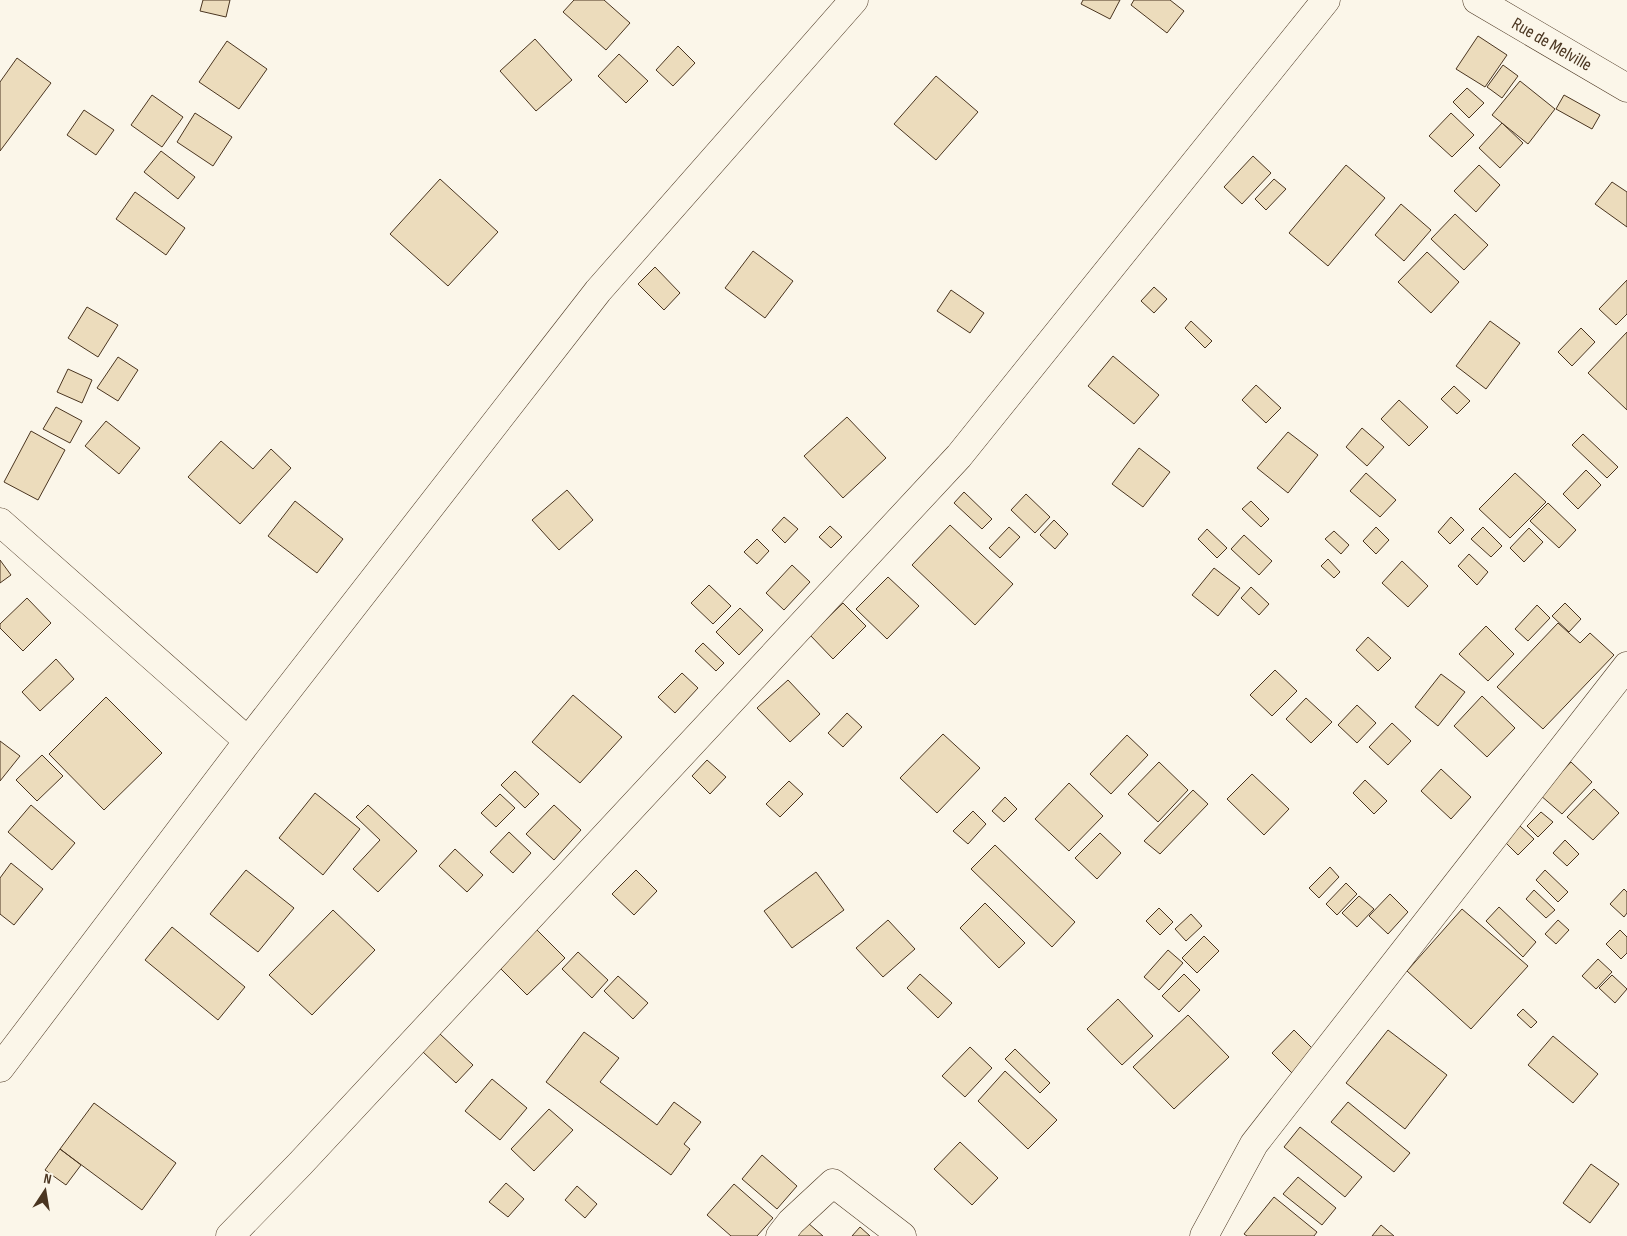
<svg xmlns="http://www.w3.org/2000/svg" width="1627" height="1236" viewBox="0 0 1627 1236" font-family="'Sofia Sans Condensed',sans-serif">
<rect width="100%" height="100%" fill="#fbf6e9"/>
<path fill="#ecdcbc" stroke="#4a3520" d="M 203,0 L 230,0 L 226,17 L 200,11 Z
M 574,0 L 604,0 L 630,23 L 606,50 L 563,12 Z
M 1083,0 L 1120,0 L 1110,19 L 1081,4 Z
M 1134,0 L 1170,0 L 1184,11 L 1167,33 L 1131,5 Z
M 1478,36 L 1507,55 L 1485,87 L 1456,69 Z
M 535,39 L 572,80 L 536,111 L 500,71 Z
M 227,41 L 267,69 L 239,109 L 199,82 Z
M 678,46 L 695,63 L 673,86 L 656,70 Z
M 619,54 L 648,81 L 626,103 L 598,76 Z
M 17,58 L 51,83 L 0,151 L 0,82 Z
M 1503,65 L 1518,76 L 1502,98 L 1487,87 Z
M 936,76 L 978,112 L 936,160 L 894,124 Z
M 1520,81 L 1555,109 L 1528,144 L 1492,115 Z
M 1467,88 L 1484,103 L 1469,118 L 1453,102 Z
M 152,95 L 183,117 L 162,147 L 131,125 Z
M 1564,95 L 1600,115 L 1592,129 L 1556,109 Z
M 84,110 L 114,130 L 96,155 L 67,135 Z
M 195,113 L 232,137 L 213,166 L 177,142 Z
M 1451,113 L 1474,135 L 1452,157 L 1429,136 Z
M 1502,123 L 1523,143 L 1500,168 L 1479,148 Z
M 161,151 L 195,177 L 178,199 L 144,172 Z
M 1253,156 L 1271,173 L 1242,204 L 1224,187 Z
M 1346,165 L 1385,198 L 1328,266 L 1289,233 Z
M 1479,165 L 1500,185 L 1476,212 L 1454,191 Z
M 440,179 L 498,232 L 448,286 L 390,234 Z
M 1274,179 L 1286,189 L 1266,210 L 1255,199 Z
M 1612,182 L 1627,192 L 1627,227 L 1595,204 Z
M 135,192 L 185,228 L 166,255 L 116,219 Z
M 1401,204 L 1431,230 L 1404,261 L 1375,235 Z
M 1455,214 L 1488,245 L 1464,270 L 1431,239 Z
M 753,251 L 793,281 L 765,318 L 725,288 Z
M 1427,252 L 1459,282 L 1431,313 L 1398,282 Z
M 655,267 L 680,293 L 664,310 L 638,284 Z
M 1627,280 L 1627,314 L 1616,325 L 1599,309 Z
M 1154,287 L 1167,299 L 1154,313 L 1141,301 Z
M 951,290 L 984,313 L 970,333 L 937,311 Z
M 87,307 L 118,325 L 98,357 L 68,338 Z
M 1191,321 L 1212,341 L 1205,348 L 1185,328 Z
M 1490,321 L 1520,343 L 1486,389 L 1456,366 Z
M 1581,328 L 1595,342 L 1572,366 L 1558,352 Z
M 1627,332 L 1627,410 L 1588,373 Z
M 1113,356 L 1159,395 L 1134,424 L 1088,386 Z
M 118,357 L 138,370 L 118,401 L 97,388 Z
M 68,369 L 92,380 L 82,403 L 57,392 Z
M 1256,385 L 1281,408 L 1266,423 L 1242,400 Z
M 1454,386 L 1470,401 L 1457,414 L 1441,399 Z
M 1399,400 L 1428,427 L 1409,446 L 1381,419 Z
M 56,407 L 82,421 L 70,443 L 43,429 Z
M 847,417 L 886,458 L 843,498 L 804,456 Z
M 106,421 L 140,448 L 119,474 L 85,446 Z
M 1362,428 L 1384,447 L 1367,466 L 1346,447 Z
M 31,431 L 65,450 L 38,500 L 4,482 Z
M 1288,432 L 1318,455 L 1288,493 L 1257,468 Z
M 1583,434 L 1618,467 L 1607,478 L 1572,445 Z
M 221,441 L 253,469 L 271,449 L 291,468 L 240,524 L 188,477 Z
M 1139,448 L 1170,472 L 1143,507 L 1112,484 Z
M 1586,470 L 1601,485 L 1578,509 L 1563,494 Z
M 1366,473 L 1396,500 L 1380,517 L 1350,491 Z
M 1515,473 L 1546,502 L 1510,538 L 1479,509 Z
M 567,490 L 593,520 L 559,550 L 532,520 Z
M 964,492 L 992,519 L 982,529 L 954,503 Z
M 1026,494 L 1050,517 L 1035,533 L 1011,510 Z
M 295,501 L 343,539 L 317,573 L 268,536 Z
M 1251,501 L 1269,519 L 1261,527 L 1242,509 Z
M 1548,503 L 1576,530 L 1559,548 L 1530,521 Z
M 784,517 L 798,529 L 785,543 L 772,530 Z
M 1451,517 L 1464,530 L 1450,544 L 1438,532 Z
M 1054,520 L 1068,534 L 1055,549 L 1040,535 Z
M 950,525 L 1013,584 L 975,625 L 912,565 Z
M 830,526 L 842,537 L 831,548 L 819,537 Z
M 1009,527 L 1020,537 L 1000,558 L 989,548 Z
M 1376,527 L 1389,540 L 1376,554 L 1363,541 Z
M 1483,527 L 1502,546 L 1491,557 L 1471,539 Z
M 1529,528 L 1543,542 L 1524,562 L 1510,548 Z
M 1207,529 L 1227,548 L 1217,558 L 1198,539 Z
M 1334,531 L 1349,545 L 1341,554 L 1325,539 Z
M 1244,535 L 1272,561 L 1259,575 L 1231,549 Z
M 757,539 L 769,551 L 757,564 L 744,552 Z
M 1469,554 L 1488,572 L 1477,585 L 1458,566 Z
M 1328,559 L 1340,572 L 1334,578 L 1321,566 Z
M 0,560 L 11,575 L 0,583 Z
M 1402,561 L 1428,586 L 1408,607 L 1382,583 Z
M 792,565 L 810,582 L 784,610 L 766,593 Z
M 1214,568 L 1240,588 L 1218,616 L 1192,595 Z
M 888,577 L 919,606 L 887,639 L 856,609 Z
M 709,585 L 731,606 L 713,624 L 691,603 Z
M 1251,587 L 1269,604 L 1259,615 L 1241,598 Z
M 27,598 L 51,623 L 23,651 L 0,628 L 0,624 Z
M 843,603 L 866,626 L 833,659 L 810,635 Z
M 1565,603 L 1581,619 L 1569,632 L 1552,616 Z
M 1537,605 L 1550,618 L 1528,641 L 1515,629 Z
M 740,608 L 763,630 L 739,655 L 716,632 Z
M 1558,623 L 1580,643 L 1590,633 L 1614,655 L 1543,729 L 1497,687 Z
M 1486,626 L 1514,654 L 1488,681 L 1459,654 Z
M 1368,637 L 1391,658 L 1378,671 L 1356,650 Z
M 703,643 L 724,663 L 716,671 L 695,651 Z
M 56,659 L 74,679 L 40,711 L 22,692 Z
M 1275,670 L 1297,691 L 1272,716 L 1250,695 Z
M 682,673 L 698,688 L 675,713 L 658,697 Z
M 1441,674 L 1465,692 L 1438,726 L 1415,707 Z
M 788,680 L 820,714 L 790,742 L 757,708 Z
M 573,695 L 622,737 L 580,783 L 532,742 Z
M 1482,696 L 1515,728 L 1487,757 L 1454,726 Z
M 106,697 L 162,753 L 104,810 L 49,754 Z
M 1306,698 L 1332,722 L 1311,743 L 1286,719 Z
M 1357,705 L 1376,723 L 1357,743 L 1338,725 Z
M 847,713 L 862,727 L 843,747 L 828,733 Z
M 1392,723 L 1411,741 L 1388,765 L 1369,747 Z
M 943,734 L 980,768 L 937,813 L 900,778 Z
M 1127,735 L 1148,755 L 1111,794 L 1090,774 Z
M 0,741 L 20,756 L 0,781 Z
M 42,755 L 63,776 L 37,801 L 16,780 Z
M 707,760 L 726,777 L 710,794 L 692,776 Z
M 1159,762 L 1188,790 L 1158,822 L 1128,794 Z
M 1571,762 L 1592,782 L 1562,814 L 1540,795 Z
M 1441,769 L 1471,797 L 1451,819 L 1421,791 Z
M 515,771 L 539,794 L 525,808 L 501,785 Z
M 1252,774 L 1289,809 L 1264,835 L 1227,799 Z
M 1365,780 L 1387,801 L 1374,814 L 1353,793 Z
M 789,781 L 803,794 L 780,817 L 766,804 Z
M 1069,783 L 1103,816 L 1069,851 L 1035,819 Z
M 1594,789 L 1619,813 L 1593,840 L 1567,817 Z
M 1193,790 L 1208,804 L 1160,854 L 1144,841 Z
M 315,793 L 360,829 L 323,875 L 279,838 Z
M 500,794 L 515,808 L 496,827 L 481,813 Z
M 1005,797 L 1017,809 L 1004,822 L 992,811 Z
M 31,805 L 75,843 L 52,870 L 8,832 Z
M 368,805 L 417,851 L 378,892 L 353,869 L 380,840 L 356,817 Z
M 554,805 L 581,830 L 554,860 L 526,834 Z
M 973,811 L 986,824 L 968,844 L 953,831 Z
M 1541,812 L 1553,822 L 1538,837 L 1527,826 Z
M 1520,826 L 1534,839 L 1518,855 L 1505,842 Z
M 509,832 L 531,853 L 513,873 L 490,852 Z
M 1100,833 L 1121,853 L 1097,879 L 1075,858 Z
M 1565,840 L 1579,854 L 1567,866 L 1553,853 Z
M 995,845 L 1075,922 L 1052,947 L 971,869 Z
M 455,849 L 483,875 L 467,892 L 439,866 Z
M 11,863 L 43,889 L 14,925 L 0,914 L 0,878 Z
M 1330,867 L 1339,877 L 1319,898 L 1309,888 Z
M 246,870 L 294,908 L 258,952 L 210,914 Z
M 636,870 L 657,891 L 634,915 L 612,894 Z
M 1545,870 L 1568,892 L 1558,902 L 1536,880 Z
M 816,872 L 844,910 L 792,948 L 764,911 Z
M 1346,883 L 1357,894 L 1337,915 L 1326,904 Z
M 1624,889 L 1627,892 L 1627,913 L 1624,917 L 1610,904 Z
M 1534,890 L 1555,910 L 1546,918 L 1526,899 Z
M 1390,894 L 1408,912 L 1388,934 L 1369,916 Z
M 1359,896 L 1374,909 L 1357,927 L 1342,913 Z
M 985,903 L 1025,943 L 999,968 L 960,928 Z
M 1499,907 L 1536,942 L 1523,957 L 1486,921 Z
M 1159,908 L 1173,922 L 1160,935 L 1146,921 Z
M 1462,909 L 1528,966 L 1471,1029 L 1407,971 Z
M 333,910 L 375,950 L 312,1015 L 269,975 Z
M 1191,914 L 1202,926 L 1186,941 L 1175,929 Z
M 888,920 L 915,949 L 883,977 L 856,948 Z
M 1558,920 L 1569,930 L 1556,944 L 1545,934 Z
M 172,927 L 245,987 L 218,1020 L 145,960 Z
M 536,929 L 565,958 L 527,995 L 498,966 Z
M 1620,930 L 1627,937 L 1627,953 L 1621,959 L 1606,944 Z
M 1204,936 L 1219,951 L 1197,973 L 1182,958 Z
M 1168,950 L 1183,963 L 1159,990 L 1144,977 Z
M 578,952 L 608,980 L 592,998 L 562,969 Z
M 1598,959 L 1612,972 L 1596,989 L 1582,976 Z
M 920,974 L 952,1003 L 938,1018 L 907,988 Z
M 1184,974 L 1200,990 L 1179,1012 L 1162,996 Z
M 1612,975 L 1627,989 L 1615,1003 L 1599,988 Z
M 618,976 L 648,1003 L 633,1019 L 604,991 Z
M 1118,999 L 1153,1036 L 1122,1065 L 1087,1029 Z
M 1523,1009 L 1537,1022 L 1531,1028 L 1517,1015 Z
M 1188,1015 L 1229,1057 L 1174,1109 L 1133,1067 Z
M 1294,1030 L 1315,1051 L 1293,1074 L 1272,1053 Z
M 1388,1030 L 1447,1075 L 1405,1129 L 1346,1083 Z
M 584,1032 L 619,1058 L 600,1082 L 657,1125 L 674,1102 L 701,1122 L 684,1144 L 690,1149 L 671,1175 L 546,1082 Z
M 440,1034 L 473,1065 L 456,1083 L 423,1052 Z
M 1553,1036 L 1598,1074 L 1573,1103 L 1528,1065 Z
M 970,1047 L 992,1068 L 965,1097 L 942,1076 Z
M 1015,1049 L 1050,1083 L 1040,1093 L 1005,1059 Z
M 1005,1071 L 1057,1120 L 1028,1149 L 978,1101 Z
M 492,1079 L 527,1108 L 500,1140 L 465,1111 Z
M 1348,1102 L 1410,1153 L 1394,1172 L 1331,1122 Z
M 94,1103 L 176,1163 L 142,1210 L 60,1149 Z
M 549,1109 L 573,1130 L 534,1171 L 511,1149 Z
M 1300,1127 L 1362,1177 L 1345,1197 L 1284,1147 Z
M 960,1142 L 998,1178 L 972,1205 L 934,1169 Z
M 60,1149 L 81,1165 L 66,1185 L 45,1170 Z
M 762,1155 L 797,1186 L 777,1209 L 742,1179 Z
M 1591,1164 L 1619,1184 L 1590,1223 L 1563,1203 Z
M 1298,1177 L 1336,1208 L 1322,1225 L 1283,1194 Z
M 506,1183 L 524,1199 L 508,1217 L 489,1202 Z
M 734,1184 L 773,1218 L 757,1236 L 731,1236 L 707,1215 Z
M 577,1186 L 597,1204 L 585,1218 L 565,1200 Z
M 1274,1197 L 1317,1232 L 1314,1236 L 1247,1236 L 1244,1234 Z
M 808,1223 L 823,1236 L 797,1236 Z
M 1381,1225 L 1394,1236 L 1372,1236 Z
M 860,1227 L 870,1236 L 852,1236 Z"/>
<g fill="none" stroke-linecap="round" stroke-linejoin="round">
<g stroke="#4a3520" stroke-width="29">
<path id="street" d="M 0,522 L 248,741
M 0,1068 L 248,741 L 598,291 L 854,0
M 230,1236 L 300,1164 L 959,456 L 1326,0
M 780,1236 L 791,1222 L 833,1183 L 902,1236
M 1204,1236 L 1254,1144 L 1627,666"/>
</g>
<g stroke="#4a3520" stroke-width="29">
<path id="primary" d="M 1477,0 L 1627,88"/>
</g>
<use href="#street" stroke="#fbf6e9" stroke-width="28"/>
<use href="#primary" stroke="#fbf6e9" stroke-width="28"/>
</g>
<g text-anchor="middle" stroke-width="4" stroke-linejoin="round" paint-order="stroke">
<g font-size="18" fill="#4a3520" stroke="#fbf6e9">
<text transform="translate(1552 44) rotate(30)" y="6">Rue de Melville</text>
</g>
</g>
<g transform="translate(45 1191) rotate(12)" stroke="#fbf6e9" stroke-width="4" paint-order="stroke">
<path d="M0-4L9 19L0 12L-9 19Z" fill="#4a3520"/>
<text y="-8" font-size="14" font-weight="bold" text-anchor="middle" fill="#4a3520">N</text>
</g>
</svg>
